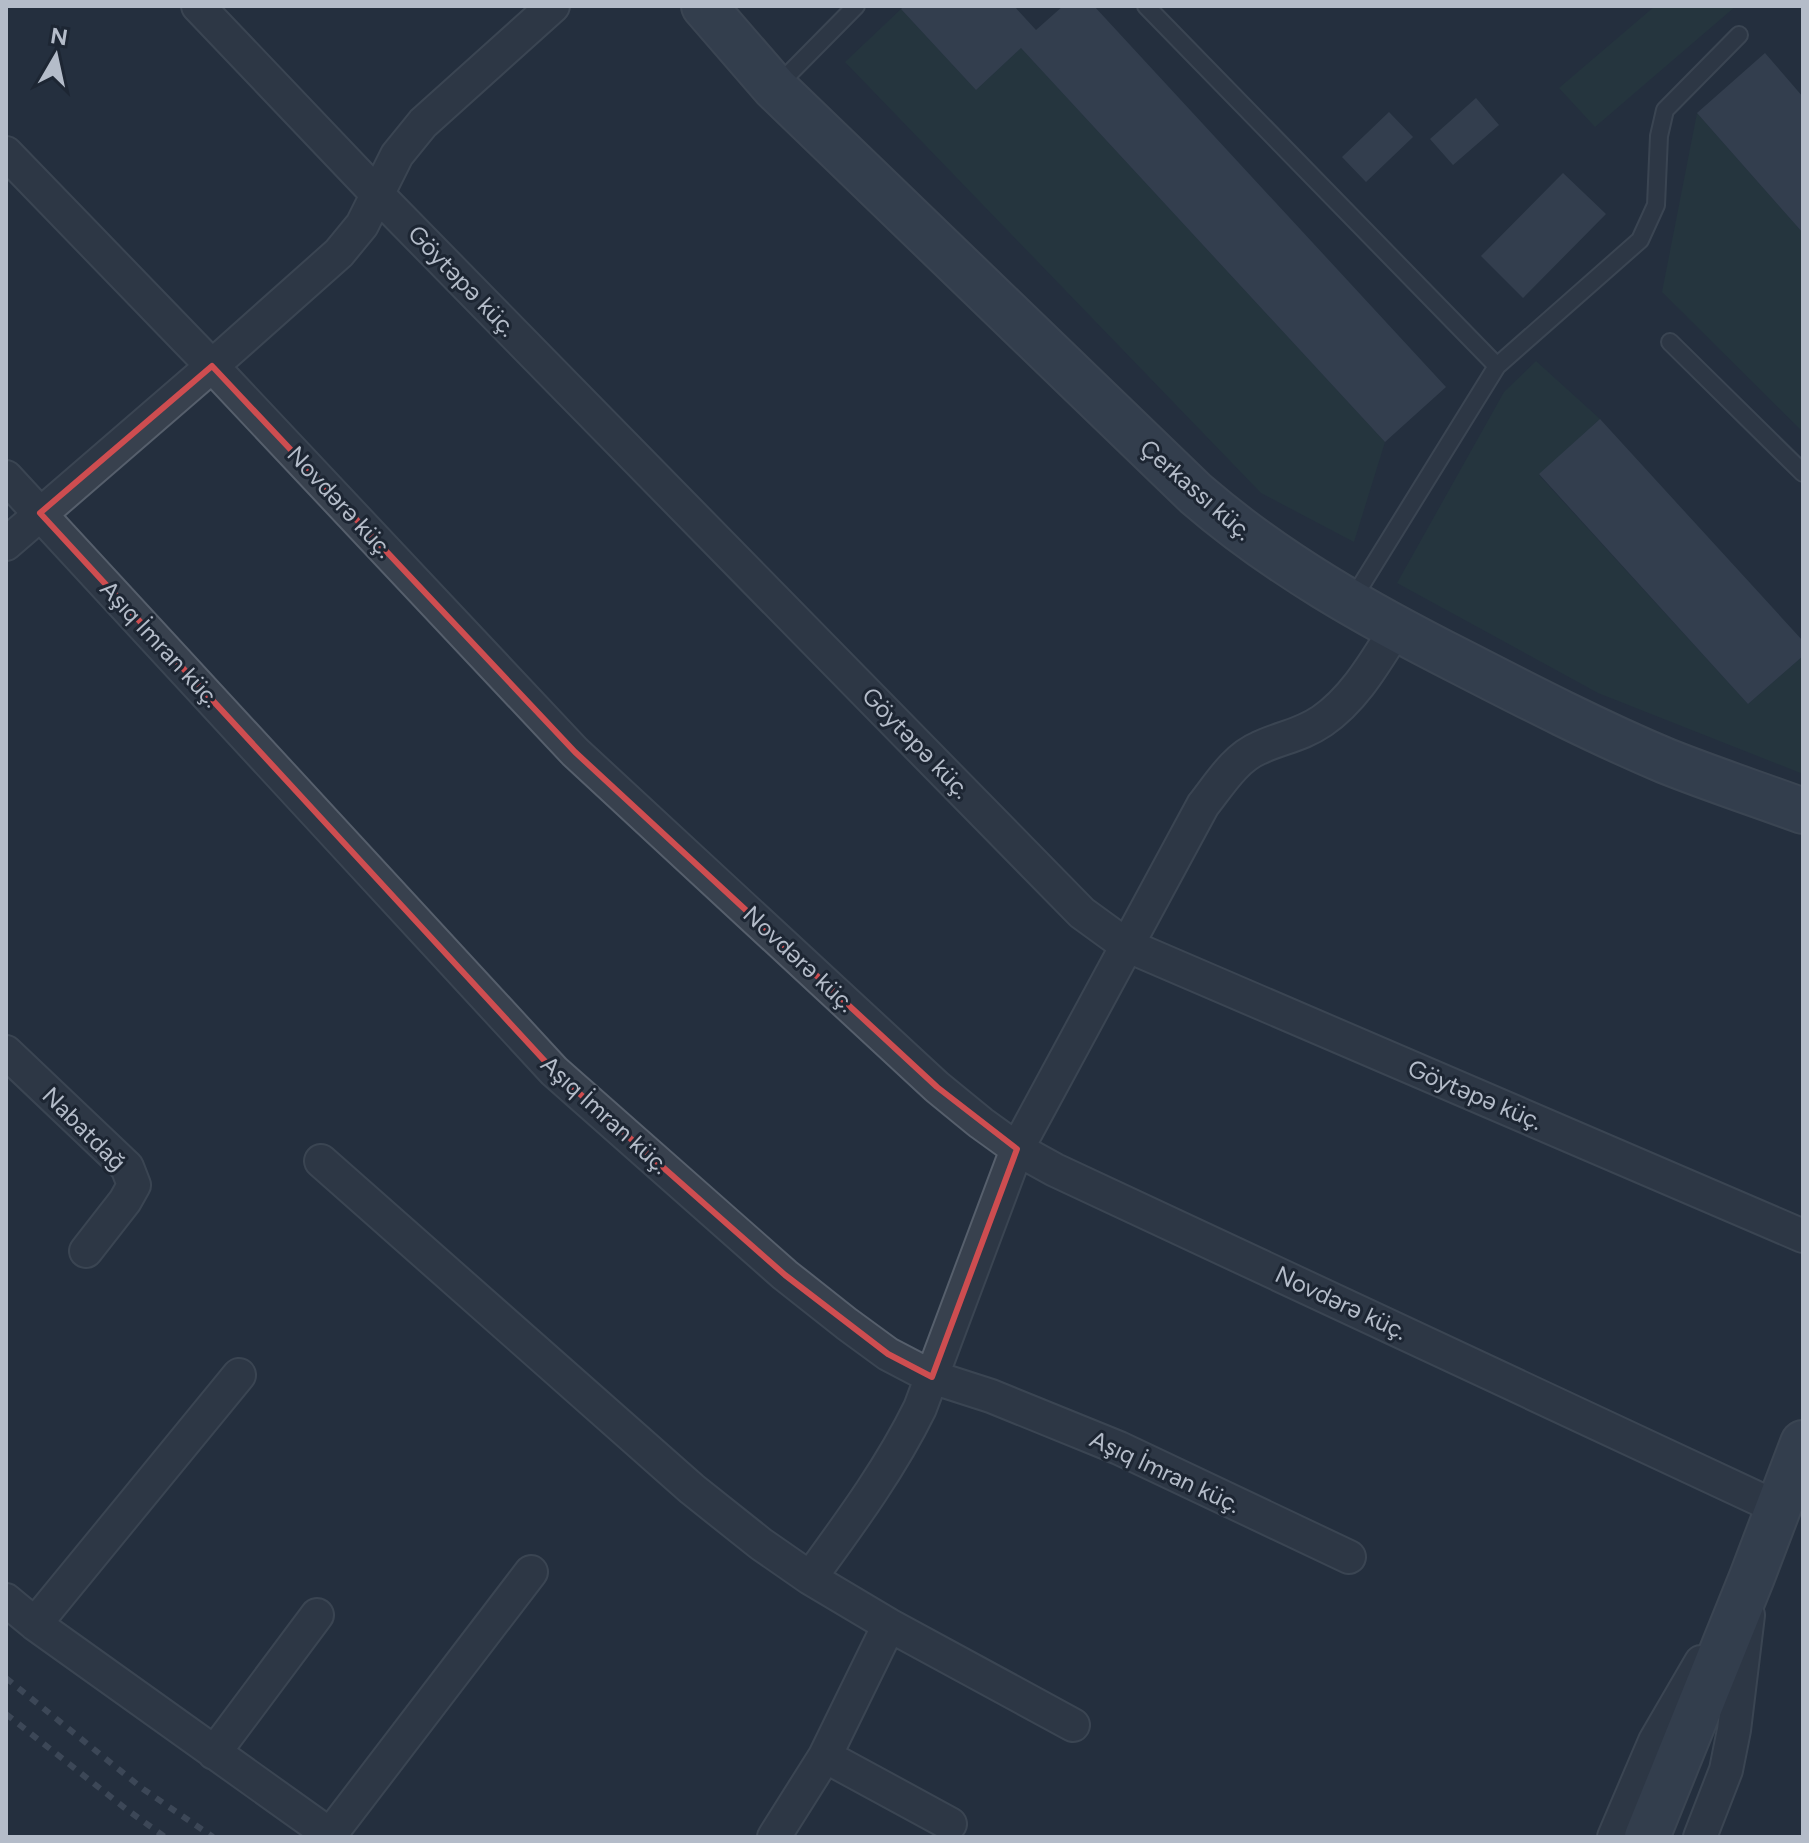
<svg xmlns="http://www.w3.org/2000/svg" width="1809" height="1843" viewBox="0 0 1809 1843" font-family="Figtree,sans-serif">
<rect width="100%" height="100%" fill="#242f3e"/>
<path fill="#263c3f" d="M 1655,6 L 1736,6 L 1595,127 L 1559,88 Z
M 901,9 L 976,90 L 1021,48 L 1385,442 L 1354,542 L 1261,493 L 845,62 Z
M 1697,113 L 1803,233 L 1803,432 L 1662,292 Z
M 1536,361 L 1600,419 L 1539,475 L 1748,704 L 1803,656 L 1803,774 L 1598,693 L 1397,583 L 1504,392 Z"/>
<path fill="#455162" d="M 904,6 L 1014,6 L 1036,30 L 1063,6 L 1094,6 L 1446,387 L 1385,442 L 1021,48 L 976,90 L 901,9 Z
M 1765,53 L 1803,97 L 1803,233 L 1697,113 Z
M 1476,98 L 1499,125 L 1453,165 L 1430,139 Z
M 1389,112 L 1413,137 L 1366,182 L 1342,157 Z
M 1563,173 L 1606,214 L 1523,298 L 1481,256 Z
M 1600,419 L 1803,641 L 1803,656 L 1748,704 L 1539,474 Z"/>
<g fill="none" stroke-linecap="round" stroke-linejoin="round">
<g stroke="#565f6c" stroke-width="20">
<path id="lane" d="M 1146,6 L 1497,366 L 1352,600
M 776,87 L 856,6
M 1670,342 L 1803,473
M 1497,366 L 1640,240 L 1656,205 L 1659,136 L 1665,110 L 1739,35"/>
</g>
<g stroke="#565f6c" stroke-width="36">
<path id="street" d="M 198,6 L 378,195 L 1082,913 L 1126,945 L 1803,1236
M 6,153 L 212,366 L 575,752 L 937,1087 L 981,1123 L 1017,1149 L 1055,1170 L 1778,1508
M 6,477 L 554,1071 L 785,1275 L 847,1324 L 888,1354 L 932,1377 L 991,1396 L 1119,1448 L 1349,1557
M 6,544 L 212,366 L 339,253 L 362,225 L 397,155 L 423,123 L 553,6
M 6,1052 L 127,1167 L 134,1185 L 125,1201 L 86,1251
M 321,1161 L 692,1489 L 761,1544 L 810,1578 L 889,1625 L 1073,1725
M 810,1578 C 850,1523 890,1469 920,1408 L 1017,1149 L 1203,805 C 1219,785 1235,758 1259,748 C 1282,737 1300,736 1322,721 C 1355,698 1375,662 1396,629
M 6,1600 L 35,1624 L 333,1837
M 35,1624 L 239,1375
M 214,1753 L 317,1615
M 825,1756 L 950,1824
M 330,1835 L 531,1572
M 774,1837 L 825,1756 L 889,1625
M 1614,1837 L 1655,1741 L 1701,1662
M 1700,1837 L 1726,1770 L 1734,1730 L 1748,1615"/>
</g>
<g stroke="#565f6c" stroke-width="48">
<path id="secondary" d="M 704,6 L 775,88 L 1196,494 C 1277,564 1368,615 1463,663 C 1529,697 1597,732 1666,761 C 1711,779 1757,794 1803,811
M 1647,1837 L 1752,1577 L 1803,1443"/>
</g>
<use href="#lane" stroke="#38414e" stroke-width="16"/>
<use href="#street" stroke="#38414e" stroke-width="32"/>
<use href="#secondary" stroke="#465061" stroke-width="44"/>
<path stroke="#5a6575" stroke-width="6" stroke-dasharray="8 8" stroke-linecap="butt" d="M 6,1678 L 143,1789 L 213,1837
M 6,1714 L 126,1809 L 165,1837"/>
</g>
<path d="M0 0H1809V1843H0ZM 212,366 L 575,752 L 937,1087 L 1017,1149 L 932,1377 L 888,1354 L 785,1275 L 554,1071 L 40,513 Z" fill="#242f3e" fill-opacity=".55" fill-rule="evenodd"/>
<path fill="none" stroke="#ce4d50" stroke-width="6" stroke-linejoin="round" d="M 212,366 L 575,752 L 937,1087 L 1017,1149 L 932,1377 L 888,1354 L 785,1275 L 554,1071 L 40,513 Z"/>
<g text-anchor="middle" stroke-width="6" stroke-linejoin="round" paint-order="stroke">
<g font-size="24" fill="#b4bcc9" stroke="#1d2633">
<text transform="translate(462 281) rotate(46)" y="8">Göytəpə küç.</text>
<text transform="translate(1196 490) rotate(41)" y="8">Çerkassı küç.</text>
<text transform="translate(340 502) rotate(47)" y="8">Novdərə küç.</text>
<text transform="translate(160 644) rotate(47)" y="8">Aşıq İmran küç.</text>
<text transform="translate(916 743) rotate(46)" y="8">Göytəpə küç.</text>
<text transform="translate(799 959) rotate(43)" y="8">Novdərə küç.</text>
<text transform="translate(1475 1095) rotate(23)" y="8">Göytəpə küç.</text>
<text transform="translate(605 1115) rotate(42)" y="8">Aşıq İmran küç.</text>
<text transform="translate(84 1129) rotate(45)" y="8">Nabatdağ</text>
<text transform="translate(1341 1303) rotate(25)" y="8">Novdərə küç.</text>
<text transform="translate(1165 1472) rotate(25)" y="8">Aşıq İmran küç.</text>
</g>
</g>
<rect width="1809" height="1843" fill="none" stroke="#b4bcc9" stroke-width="16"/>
<g transform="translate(56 56) rotate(9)" stroke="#1d2633" stroke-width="6" paint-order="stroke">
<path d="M0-6L14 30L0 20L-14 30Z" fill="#b4bcc9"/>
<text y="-12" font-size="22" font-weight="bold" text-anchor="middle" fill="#b4bcc9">N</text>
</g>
</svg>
